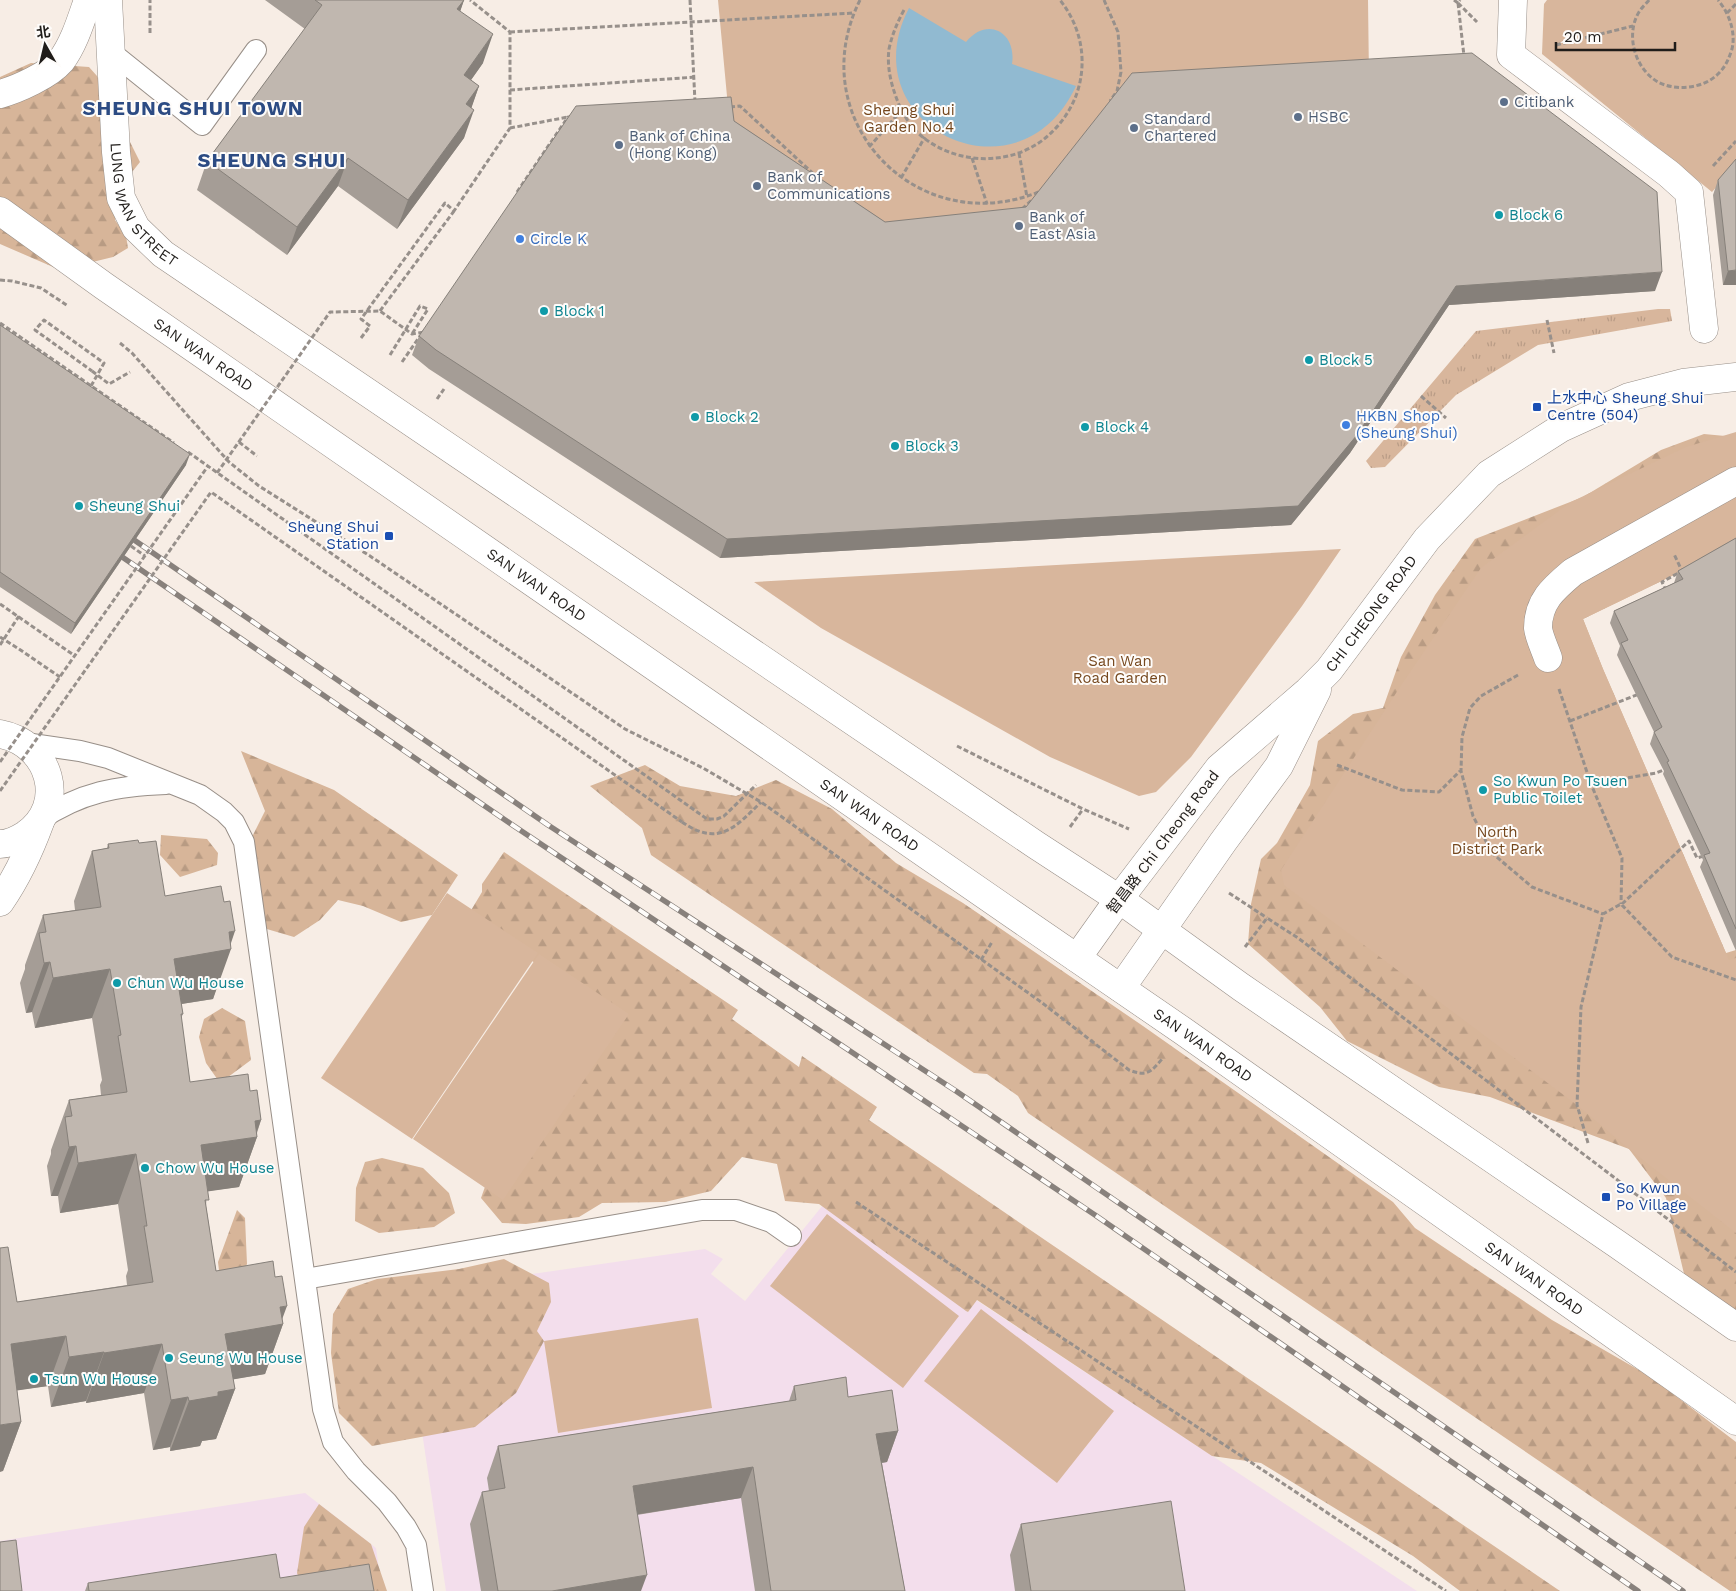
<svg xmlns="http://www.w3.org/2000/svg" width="1736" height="1591" viewBox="0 0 1736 1591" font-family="'Work Sans','Noto Sans SC',sans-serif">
<defs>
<pattern id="grass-tufts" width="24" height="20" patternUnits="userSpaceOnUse" patternTransform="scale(1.25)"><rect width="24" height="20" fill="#d8b69c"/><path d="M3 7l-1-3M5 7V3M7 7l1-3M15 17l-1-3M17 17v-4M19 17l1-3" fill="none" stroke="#b99c86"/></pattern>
<pattern id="forest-firs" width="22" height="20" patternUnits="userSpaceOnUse" patternTransform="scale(1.25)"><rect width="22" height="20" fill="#d7b599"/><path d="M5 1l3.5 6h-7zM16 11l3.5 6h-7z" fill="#b89b83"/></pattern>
</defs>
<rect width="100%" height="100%" fill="#f7ede5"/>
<path fill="#f3deec" d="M 823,1205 L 968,1312 L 976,1300 L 1417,1591 L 446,1591 L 401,1293 L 705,1249 L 723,1259 L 711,1274 L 745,1301 Z
M 305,1493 L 376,1548 L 382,1591 L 0,1591 L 0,1541 Z"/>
<path fill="url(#grass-tufts)" d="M 1658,309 L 1670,309 L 1672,321 L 1538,345 L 1456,395 L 1385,467 L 1371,468 L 1366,461 L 1476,331 Z"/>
<path fill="url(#forest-firs)" d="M 31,63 L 89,67 L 97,76 L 140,162 L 117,191 L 115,220 L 126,236 L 128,248 L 113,257 L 60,270 L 0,244 L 0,77 Z
M 1704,434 L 1736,437 L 1682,571 L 1583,619 L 1603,669 L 1726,953 L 1736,950 L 1736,1316 L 1685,1278 L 1666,1198 L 1629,1149 L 1490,1097 L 1439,1087 L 1347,1041 L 1320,1007 L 1248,944 L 1251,904 L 1261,859 L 1277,843 L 1310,785 L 1318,741 L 1353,714 L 1383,708 L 1401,657 L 1435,595 L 1475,539 L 1583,497 L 1661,450 Z
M 241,751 L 334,790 L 458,875 L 432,915 L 401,922 L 363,906 L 338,900 L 320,920 L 294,937 L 253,925 L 242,857 L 265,811 Z
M 645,765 L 680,786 L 736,796 L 776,780 L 832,809 L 896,863 L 963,903 L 1143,1026 L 1393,1202 L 1415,1228 L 1552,1320 L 1651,1377 L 1736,1442 L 1736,1591 L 1730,1591 L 1028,1113 L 1018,1096 L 987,1074 L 974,1073 L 651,855 L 642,828 L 590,786 Z
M 161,835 L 207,839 L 218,853 L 217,865 L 180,877 L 160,855 Z
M 504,852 L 738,1010 L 732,1019 L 799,1067 L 802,1056 L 877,1107 L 869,1120 L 1560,1591 L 1460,1591 L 1413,1556 L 1261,1463 L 1212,1456 L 977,1300 L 968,1312 L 966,1311 L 819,1204 L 785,1201 L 777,1164 L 742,1157 L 711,1191 L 665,1202 L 602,1203 L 579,1217 L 526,1224 L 502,1223 L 481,1198 L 498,1150 L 543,968 L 496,938 L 467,917 L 482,892 L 482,884 Z
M 222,1008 L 245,1021 L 251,1060 L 220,1083 L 206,1063 L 199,1037 L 204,1019 Z
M 382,1158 L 423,1168 L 449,1193 L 455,1213 L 434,1227 L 379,1233 L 355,1221 L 356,1188 L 365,1162 Z
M 237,1210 L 245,1218 L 247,1264 L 237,1284 L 221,1288 L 218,1262 Z
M 504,1259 L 549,1283 L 551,1302 L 537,1331 L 544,1341 L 516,1393 L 475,1427 L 372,1446 L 339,1413 L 331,1353 L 333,1314 L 348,1289 L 377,1279 L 459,1269 Z
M 319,1504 L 371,1544 L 387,1591 L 304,1591 L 297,1573 L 304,1527 Z"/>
<path fill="#d8b69c" d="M 718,0 L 1368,0 L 1369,78 L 1019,226 L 878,241 L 731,139 Z
M 1547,0 L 1736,0 L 1736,165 L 1712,192 L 1542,54 L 1544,4 Z
M 1736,432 L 1736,545 L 1583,619 L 1603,669 L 1729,960 L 1736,958 L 1736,1233 L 1629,1149 L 1577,1105 L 1284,885 L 1281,870 L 1400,687 L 1481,568 L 1571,502 L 1686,447 Z
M 1341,549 L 1302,606 L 1191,757 L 1156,792 L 1139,796 L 1050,757 L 821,628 L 754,582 Z
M 447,893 L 538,953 L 412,1139 L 321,1078 Z
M 539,954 L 629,1014 L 503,1200 L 413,1139 Z
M 827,1214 L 959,1316 L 903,1388 L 770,1286 Z
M 981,1309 L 1114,1411 L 1057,1483 L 924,1381 Z
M 698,1318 L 712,1408 L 558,1433 L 544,1341 Z"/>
<path fill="#91bad1" d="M 909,8 L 966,42 C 987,16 1017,32 1012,64 L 1076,86 C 1019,209 848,125 909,8 Z"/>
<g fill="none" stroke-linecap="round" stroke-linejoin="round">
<g stroke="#988f88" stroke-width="22">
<path id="lane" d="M 111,52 L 202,125 L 256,50
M 25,743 L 80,751 L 108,758 L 200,795 L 224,812 L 234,822 L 244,842 L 323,1409 L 333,1442 L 356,1471 L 387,1502 L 406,1527 L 416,1545 L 423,1591
M 40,820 C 81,792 117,786 166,784
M 305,1279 L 702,1210 L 736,1210 L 771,1222 L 791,1236"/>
</g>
<g stroke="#988f88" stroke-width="29">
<g id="street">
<path d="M 1513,0 L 1511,55 L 1669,174 L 1689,192 L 1704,329"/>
<path d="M 1548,658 C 1545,649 1539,637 1538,628 C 1538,601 1554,588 1573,572 L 1736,481"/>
<path id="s1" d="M 1077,958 L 1119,899 L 1219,768 L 1308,691 L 1329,670 L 1427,539 L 1489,474 L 1561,428 L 1629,397 L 1683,383 L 1736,377"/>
<path d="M 1121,988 L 1223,842 L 1279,766 L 1317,690"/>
</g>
</g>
<g stroke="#988f88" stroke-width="29">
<g id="secondary">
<path id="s2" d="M 108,0 L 116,152 L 121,198 L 136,228 L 163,254 L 1036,845 L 1119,899 L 1241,987 L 1617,1244 L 1736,1327"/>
<path d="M 0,94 C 18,89 49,75 61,61 C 74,44 81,20 88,0"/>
<path id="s3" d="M 0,211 L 104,286 L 1011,913 L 1183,1031 L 1736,1421"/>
<path d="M 0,734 C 50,743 69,805 25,835 C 17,840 9,844 0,844"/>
<path d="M 0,902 C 18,876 29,852 40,822"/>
</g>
</g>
<path stroke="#97908b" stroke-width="3" stroke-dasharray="5 2.5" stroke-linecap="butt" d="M 690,0 L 695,102
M 860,0 C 800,120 918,243 1041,191
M 1104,0 L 1118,32 L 1121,72 L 1117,91 L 1110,101
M 1454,0 L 1458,3 L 1460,0
M 1649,0 C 1646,4 1642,7 1639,12 C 1625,35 1635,69 1658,82 C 1677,92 1705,88 1719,73 C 1726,66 1729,58 1732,49 C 1736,32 1729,13 1718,0
M 1458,3 L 1464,56
M 1458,3 L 1477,22
M 904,10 C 897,23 892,35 889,49 C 887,64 890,80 895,94 C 900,109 907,122 918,133 C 955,167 1017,168 1053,131 C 1066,118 1076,101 1080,82 C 1086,53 1079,24 1060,0
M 1727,13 L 1736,4
M 510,32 L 854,13
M 150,33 L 150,0
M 1556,45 L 1633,26
M 510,90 L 696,77
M 730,107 L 740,106 L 818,178
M 510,128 L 568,117
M 869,147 L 901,111
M 1019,153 L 1027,197
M 972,158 L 987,204
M 1713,166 L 1736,141
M 901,178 L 925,137
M 517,192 L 568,117 L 572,117
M 1022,209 L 1032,200
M 0,280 L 12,281 L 41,288 L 68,306
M 380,311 L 454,211
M 1547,320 L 1554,353
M 0,323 L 174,443
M 361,338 L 370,326 L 361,319 L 445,203 L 454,211 L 510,128 L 510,32 L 470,0
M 120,343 L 132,353 L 229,462 L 259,486 L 370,556 L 625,729 L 703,768 L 761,802 L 1041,1002 L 1129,1070 C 1147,1077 1151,1072 1162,1059
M 390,355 L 420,306 L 428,309 L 412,334
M 402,362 L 420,336
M 92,371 L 109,384 L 130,372
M 1421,396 L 1446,418
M 437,399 L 444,389
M 239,442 L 257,456
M 188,452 L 707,819 L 717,819 L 724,816 L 756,785
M 131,546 L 145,556
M 1666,591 L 1662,582 L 1682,571 L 1674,554
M 0,604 L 75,656
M 0,645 L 19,616
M 19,649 L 60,677
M 1518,675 L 1481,696 L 1470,708 L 1462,737 L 1461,771 L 1473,816 L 1492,853 L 1532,887 L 1603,914
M 1559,689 L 1591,784 L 1622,858 L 1621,904
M 1570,721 L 1639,694
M 957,746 L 1083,809 L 1129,829
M 1337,765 L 1402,790 L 1439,792 L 1460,771
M 1591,784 L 1656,773 L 1666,769
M 682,822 C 718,847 735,828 761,802
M 1070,827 L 1083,809
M 1229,893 L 1267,918
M 1622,904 L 1689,841 L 1697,858 L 1704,856
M 1245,947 L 1267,918 L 1298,938 L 1611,1175 L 1736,1272
M 981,960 L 992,942
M 1588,1143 L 1577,1105 L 1581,1007 L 1603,914 L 1621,904 L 1672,957 L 1736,980
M 856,1202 L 1446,1591"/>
<use href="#lane" stroke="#fff" stroke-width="20"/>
<use href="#street" stroke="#fff" stroke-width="28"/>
<use href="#secondary" stroke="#fff" stroke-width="28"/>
<g stroke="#88817c" stroke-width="5.5">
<path id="rail" d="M 124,533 L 548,825 L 956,1091 L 1683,1591
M 112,550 L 511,824 L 1095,1215 L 1638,1591"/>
</g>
<use href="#rail" stroke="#fefcfa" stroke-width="4" stroke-dasharray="11" stroke-linecap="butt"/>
<path stroke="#97908b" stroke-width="3" stroke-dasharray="5 2.5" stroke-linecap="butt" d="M 91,386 L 104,363 L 44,320 L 35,330 L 92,371
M 217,473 L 330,312 L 380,311 L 412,334 L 424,332
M 0,637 L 19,649
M 0,762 L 208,466
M 0,791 L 211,492 L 682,822"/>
</g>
<path fill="#a59d96" d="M 265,0 L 464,0 L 460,11 L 483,63 L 471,80 L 479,86 L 471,108 L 464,138 L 397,229 L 338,186 L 287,255 L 197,190 L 207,161 L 305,29 Z
M 734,121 L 885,222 L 1655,291 L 1449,305 L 1350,453 L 1291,525 L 720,558 L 429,369 L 412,355 L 419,336 Z
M 1718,180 L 1736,285 L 1723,285 L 1713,195 Z
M 0,325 L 186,465 L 71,634 L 0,587 Z
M 1736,538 L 1736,951 L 1700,867 L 1703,860 L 1663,774 L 1664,771 L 1650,744 L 1654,732 L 1617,655 L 1620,646 L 1610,623 L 1614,611 L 1674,583 L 1678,571 Z
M 139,843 L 165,896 L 230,945 L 213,999 L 181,1004 L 183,1014 L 181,1018 L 190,1082 L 250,1091 L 261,1120 L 257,1133 L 257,1137 L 239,1187 L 207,1191 L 206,1206 L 216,1271 L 282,1319 L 283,1324 L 265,1374 L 233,1379 L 235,1389 L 216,1439 L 202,1441 L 200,1446 L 170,1451 L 170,1447 L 153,1450 L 144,1393 L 86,1403 L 86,1401 L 51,1407 L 48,1386 L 17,1390 L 21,1422 L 3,1471 L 17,1302 L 127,1285 L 126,1276 L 128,1270 L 118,1204 L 60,1213 L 58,1196 L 51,1196 L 47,1166 L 51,1154 L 51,1150 L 69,1100 L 101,1095 L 100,1085 L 102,1080 L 92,1018 L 35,1028 L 32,1012 L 26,1013 L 20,983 L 25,969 L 25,965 L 43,915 L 75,910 L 74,901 L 92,851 L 107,848 L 108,844 Z
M 794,1386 L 848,1397 L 898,1431 L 887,1462 L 882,1463 L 905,1591 L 755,1591 L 741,1498 L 637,1515 L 641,1591 L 481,1591 L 470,1524 L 482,1492 L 489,1491 L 487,1478 L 498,1446 L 789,1401 Z
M 1021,1524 L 1185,1591 L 1015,1591 L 1010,1555 Z
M 280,1578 L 374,1591 L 85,1591 L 88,1583 Z"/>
<path fill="#86807a" d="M 464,0 L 455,27 L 457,9 Z
M 493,34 L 483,63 L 454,104 L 464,75 Z
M 479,86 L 469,115 L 466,104 Z
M 474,110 L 464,138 L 397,229 L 408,200 Z
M 348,158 L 338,186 L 287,255 L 297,227 Z
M 1736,270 L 1736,285 L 1723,285 L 1728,271 Z
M 1662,272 L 1655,291 L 1449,305 L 1350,453 L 1291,525 L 720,558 L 727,539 L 1456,286 Z
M 190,454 L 186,465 L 71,634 L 75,623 Z
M 235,931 L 229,949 L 231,949 L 213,999 L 156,1008 L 174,959 L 229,932 Z
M 50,962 L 32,1012 L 26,1013 L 44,963 Z
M 110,969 L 92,1018 L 35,1028 L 53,978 Z
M 261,1120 L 255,1137 L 257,1137 L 239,1187 L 183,1195 L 201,1145 L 255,1121 Z
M 76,1146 L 58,1196 L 51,1196 L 69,1147 Z
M 136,1154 L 118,1204 L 60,1213 L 78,1163 Z
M 287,1306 L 280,1325 L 283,1324 L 265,1374 L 207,1384 L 225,1334 L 280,1307 Z
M 66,1336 L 48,1386 L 0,1393 L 11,1344 Z
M 162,1344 L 144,1393 L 86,1403 L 104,1353 Z
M 104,1352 L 86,1401 L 51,1407 L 69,1357 Z
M 235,1389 L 216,1439 L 202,1441 L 200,1446 L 170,1451 L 189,1401 L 218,1392 Z
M 188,1397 L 170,1447 L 153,1450 L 171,1400 Z
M 21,1422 L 3,1471 L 0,1472 L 0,1425 Z
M 898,1431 L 887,1462 L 865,1465 L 876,1434 Z
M 753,1467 L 741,1498 L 621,1517 L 633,1486 Z
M 647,1575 L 641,1591 L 552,1591 Z"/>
<path fill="#c0b7af" stroke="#86807a" d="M 315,0 L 464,0 L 457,9 L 493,34 L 464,75 L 479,86 L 466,104 L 474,110 L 408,200 L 348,158 L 297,227 L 207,161 L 322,5 Z
M 1472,53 L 1657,192 L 1662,272 L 1456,286 L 1357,435 L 1298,506 L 727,539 L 436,350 L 419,336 L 576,106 L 731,97 L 734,121 L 885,222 L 1026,207 L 1132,73 Z
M 1736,159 L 1736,270 L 1728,271 L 1718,180 Z
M 0,325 L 190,454 L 75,623 L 0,572 Z
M 1736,538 L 1736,929 L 1704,855 L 1710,853 L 1667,762 L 1669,761 L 1654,732 L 1662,727 L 1621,643 L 1628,640 L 1614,611 L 1683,579 L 1678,571 Z
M 138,840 L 139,843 L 156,841 L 165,896 L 221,886 L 224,902 L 230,901 L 235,931 L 229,932 L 231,949 L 174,959 L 183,1014 L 181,1014 L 190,1082 L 248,1074 L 250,1091 L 257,1090 L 261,1120 L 255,1121 L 257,1137 L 201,1145 L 209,1200 L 205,1200 L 216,1271 L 273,1261 L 275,1277 L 282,1276 L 287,1306 L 280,1307 L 283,1324 L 225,1334 L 235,1389 L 218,1392 L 218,1396 L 189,1401 L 188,1397 L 171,1400 L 162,1344 L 104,1353 L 104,1352 L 69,1357 L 66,1336 L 11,1344 L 21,1422 L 0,1425 L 0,1248 L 8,1247 L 17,1302 L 153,1282 L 144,1226 L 147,1226 L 136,1154 L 78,1163 L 76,1146 L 69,1147 L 65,1117 L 72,1116 L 69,1100 L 127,1092 L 118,1036 L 121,1035 L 110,969 L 53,978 L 50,962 L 44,963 L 39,933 L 46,932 L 43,915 L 101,907 L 92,851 L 109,848 L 108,844 Z
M 846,1377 L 848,1397 L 892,1390 L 898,1431 L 876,1434 L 905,1591 L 771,1591 L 753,1467 L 633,1486 L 647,1575 L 552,1591 L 498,1591 L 482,1492 L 505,1488 L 498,1446 L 796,1400 L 794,1386 Z
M 1171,1501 L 1185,1591 L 1031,1591 L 1021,1524 Z
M 16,1540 L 22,1591 L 0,1591 L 0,1542 Z
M 276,1554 L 280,1578 L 369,1564 L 374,1591 L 89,1591 L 88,1583 Z"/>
<g fill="#5c6f8a" stroke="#fefcfa" stroke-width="2">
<circle cx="1504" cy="102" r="5"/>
<circle cx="1298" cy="117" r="5"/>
<circle cx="1134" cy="128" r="5"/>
<circle cx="619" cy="145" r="5"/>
<circle cx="757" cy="186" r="5"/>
<circle cx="1019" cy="226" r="5"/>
</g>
<g fill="#0f9aa8" stroke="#fefcfa" stroke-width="2">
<circle cx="1499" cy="215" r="5"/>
<circle cx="544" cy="311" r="5"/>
<circle cx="1309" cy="360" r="5"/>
<circle cx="695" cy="417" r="5"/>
<circle cx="1085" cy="427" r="5"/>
<circle cx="895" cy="446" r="5"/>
<circle cx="79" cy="506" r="5"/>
<circle cx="1483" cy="790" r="5"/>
<circle cx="117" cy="983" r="5"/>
<circle cx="145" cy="1168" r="5"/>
<circle cx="169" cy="1358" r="5"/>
<circle cx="34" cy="1379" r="5"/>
</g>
<g fill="#3f7fe0" stroke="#fefcfa" stroke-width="2">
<circle cx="520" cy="239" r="5"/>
<circle cx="1346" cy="425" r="5"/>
</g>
<g fill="#1a4fb4" stroke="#fefcfa" stroke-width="2">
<rect x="1532" y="402" width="10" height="10" rx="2.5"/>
<rect x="384" y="531" width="10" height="10" rx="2.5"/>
<rect x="1601" y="1192" width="10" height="10" rx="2.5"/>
</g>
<g text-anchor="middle" stroke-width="4" stroke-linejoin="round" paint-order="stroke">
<g font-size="15" fill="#4e5e75" stroke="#fefcfa" text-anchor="start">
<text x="1514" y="107">Citibank</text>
<text x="1308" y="122">HSBC</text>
<text x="1144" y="124">Standard<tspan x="1144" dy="17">Chartered</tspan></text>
<text x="629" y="141">Bank of China<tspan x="629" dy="17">(Hong Kong)</tspan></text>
<text x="767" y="182">Bank of<tspan x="767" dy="17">Communications</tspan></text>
<text x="1029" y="222">Bank of<tspan x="1029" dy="17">East Asia</tspan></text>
</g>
<g font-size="15" fill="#75471d" stroke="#fefcfa">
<text x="909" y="115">Sheung Shui<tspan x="909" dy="17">Garden No.4</tspan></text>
<text x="1120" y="666">San Wan<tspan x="1120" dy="17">Road Garden</tspan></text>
<text x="1497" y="837">North<tspan x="1497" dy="17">District Park</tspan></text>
</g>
<g font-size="15" fill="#201d1a" stroke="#fefcfa">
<text dy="5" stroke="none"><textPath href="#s2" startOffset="214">LUNG WAN STREET</textPath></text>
<text dy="5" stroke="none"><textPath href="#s3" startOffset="249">SAN WAN ROAD</textPath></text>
<text dy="5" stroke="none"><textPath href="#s3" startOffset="654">SAN WAN ROAD</textPath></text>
<text dy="5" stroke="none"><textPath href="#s1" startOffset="455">CHI CHEONG ROAD</textPath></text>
<text dy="5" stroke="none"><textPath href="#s3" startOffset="1059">SAN WAN ROAD</textPath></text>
<text transform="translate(1163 842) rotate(-53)" y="5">智昌路 Chi Cheong Road</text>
<text dy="5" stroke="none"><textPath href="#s3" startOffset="1464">SAN WAN ROAD</textPath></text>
<text dy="5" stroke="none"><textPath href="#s3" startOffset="1869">SAN WAN ROAD</textPath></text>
</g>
<g font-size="15" fill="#0d838f" stroke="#fefcfa" text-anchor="start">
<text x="1509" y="220">Block 6</text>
<text x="554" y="316">Block 1</text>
<text x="1319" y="365">Block 5</text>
<text x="705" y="422">Block 2</text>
<text x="1095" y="432">Block 4</text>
<text x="905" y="451">Block 3</text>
<text x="89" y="511">Sheung Shui</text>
<text x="1493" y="786">So Kwun Po Tsuen<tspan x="1493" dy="17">Public Toilet</tspan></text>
<text x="127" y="988">Chun Wu House</text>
<text x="155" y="1173">Chow Wu House</text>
<text x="179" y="1363">Seung Wu House</text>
<text x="44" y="1384">Tsun Wu House</text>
</g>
<g font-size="15" fill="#366cbe" stroke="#fefcfa" text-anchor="start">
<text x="530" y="244">Circle K</text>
<text x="1356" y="421">HKBN Shop<tspan x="1356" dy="17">(Sheung Shui)</tspan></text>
</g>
<g font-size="15" fill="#164399" stroke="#fefcfa" text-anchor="start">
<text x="1547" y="403">上水中心 Sheung Shui<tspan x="1547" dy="17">Centre (504)</tspan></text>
<text x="379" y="532" text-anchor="end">Sheung Shui<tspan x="379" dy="17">Station</tspan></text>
<text x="1616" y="1193">So Kwun<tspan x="1616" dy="17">Po Village</tspan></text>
</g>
<g font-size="20" font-weight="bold" letter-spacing="1" fill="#2c4b83" stroke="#fefcfa">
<text x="193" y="115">SHEUNG SHUI TOWN</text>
<text x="272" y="167">SHEUNG SHUI</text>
</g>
</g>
<g transform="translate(45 45) rotate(352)" stroke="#fefcfa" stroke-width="4" paint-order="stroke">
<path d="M0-4L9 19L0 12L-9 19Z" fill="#201d1a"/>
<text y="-8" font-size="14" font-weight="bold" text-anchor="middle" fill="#201d1a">北</text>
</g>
<path d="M1556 42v8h119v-8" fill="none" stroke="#201d1a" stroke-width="2.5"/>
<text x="1564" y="42" font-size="15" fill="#201d1a" stroke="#fefcfa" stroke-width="4" paint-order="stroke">20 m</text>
</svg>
